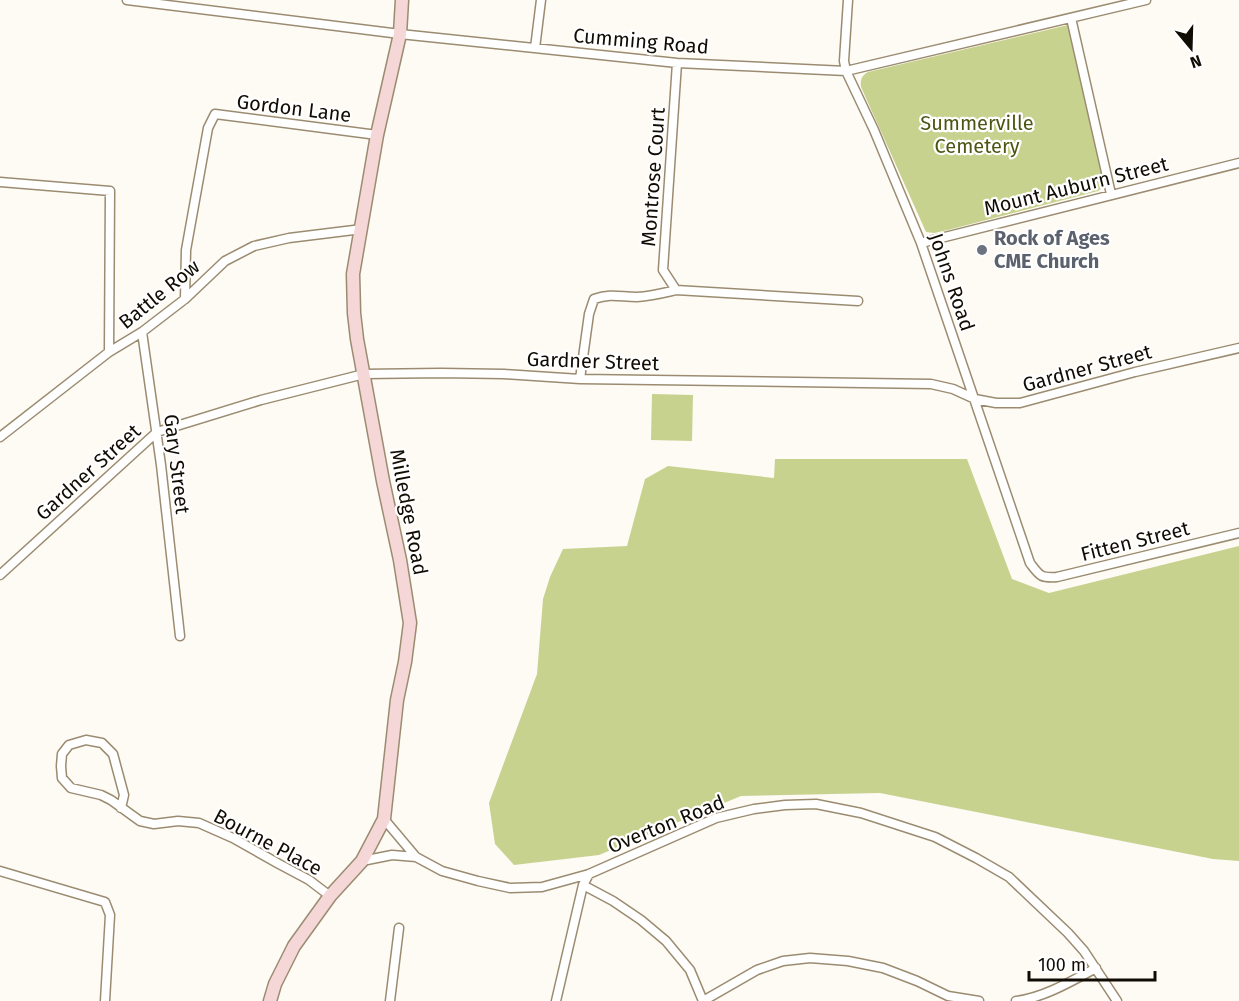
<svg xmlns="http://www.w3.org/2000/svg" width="1239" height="1001" viewBox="0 0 1239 1001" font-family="'Fira Sans',sans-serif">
<rect width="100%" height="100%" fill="#fefaf4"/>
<path fill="#c8d28f" d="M 1068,25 L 1103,182 L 1102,188 L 1098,191 L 948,230 L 934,233 L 926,232 L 861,87 C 860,80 862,75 868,72 Z
M 652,394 L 693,395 L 692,441 L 651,440 Z
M 775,459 L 967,459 L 1012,579 L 1049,593 L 1239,546 L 1239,861 L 1213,859 L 880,793 L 741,796 L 599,855 L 514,865 L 495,844 L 489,803 L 537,674 L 543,599 L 550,577 L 563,549 L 627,546 L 645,479 L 668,466 L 774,478 Z"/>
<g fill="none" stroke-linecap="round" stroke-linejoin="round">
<g stroke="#9b8c71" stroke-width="11">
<path id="street" d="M 127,0 L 400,34 L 677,63 L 846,71 L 1146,0
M 848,0 L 844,61 L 846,71 L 874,130 L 921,243 L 1030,563 C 1040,576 1040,578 1057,577 L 1239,533
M 1071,18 L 1111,194
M 535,48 L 541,0
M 0,182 L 110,191 L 109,352
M 921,243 L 1239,163
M 676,290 L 663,270 L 677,63
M 185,299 L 186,250 L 208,128 L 215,114 L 377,135
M 142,332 L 161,465 L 180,636
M 580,379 L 589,314 L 594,299 C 612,293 620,297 637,297 C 651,296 663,293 676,290 L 858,301
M 0,437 L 109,352 L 142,332 L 185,299 L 225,261 L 254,246 L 289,238 L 362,229
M 0,575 L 157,432 L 261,400 L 364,374 L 441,373 L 504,374 L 580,379 L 931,384 L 953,389 L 975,399 L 996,403 L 1020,403 L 1135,372 L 1239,348
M 121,808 L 124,795 L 113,754 L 102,743 L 86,740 L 69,745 L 62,754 L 61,766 L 62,778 L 71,788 L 101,795 L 111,800 L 140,821 L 154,824 L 178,821 L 199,823 L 233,838 L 279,864 L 309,880 L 330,896
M 384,819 L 416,857 L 442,871 L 478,881 L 510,888 L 542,887 L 589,874 L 716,818 L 754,809 L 785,805 L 816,804 L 861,813 L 935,837 L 976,858 L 1009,877 L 1068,933 L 1084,951 L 1117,1001
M 362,861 L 392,855 L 416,857
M 0,871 L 105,902 L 110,915 L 105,1001
M 589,874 L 583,885 L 613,901 L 641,920 L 666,941 L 690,970 L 703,1001
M 390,1001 L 399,928
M 556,1001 L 583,885
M 703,1001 L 757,970 L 783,961 L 810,958 L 848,961 L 883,968 L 917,981 L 948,996 L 979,1001
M 1016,1001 C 1043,998 1072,981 1096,968"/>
</g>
<g stroke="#9b8c71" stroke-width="15">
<path id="secondary" d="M 270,1001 L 275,984 L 294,946 L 330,896 L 362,861 L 384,819 L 397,700 L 405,662 L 410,623 L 400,560 L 383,481 L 357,339 L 354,313 L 353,274 L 377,135 L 400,34 L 402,0"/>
</g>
<use href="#street" stroke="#fff" stroke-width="8"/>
<use href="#secondary" stroke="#f5d7d7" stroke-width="12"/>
</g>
<circle fill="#6b7280" stroke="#fff" stroke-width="2" cx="982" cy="250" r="6"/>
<g text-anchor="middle" stroke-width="4.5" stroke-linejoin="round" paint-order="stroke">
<g font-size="20" fill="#110c03" stroke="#fff">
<text transform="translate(641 41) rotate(5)" y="7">Cumming Road</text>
<text transform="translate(294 108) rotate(7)" y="7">Gordon Lane</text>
<text transform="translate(653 177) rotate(-86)" y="7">Montrose Court</text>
<text transform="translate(1076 186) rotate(-14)" y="7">Mount Auburn Street</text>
<text transform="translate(952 282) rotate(71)" y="7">Johns Road</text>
<text transform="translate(159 294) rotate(-39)" y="7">Battle Row</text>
<text transform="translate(593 361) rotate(2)" y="7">Gardner Street</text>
<text transform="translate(1087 368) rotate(-15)" y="7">Gardner Street</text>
<text transform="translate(177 464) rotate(83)" y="7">Gary Street</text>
<text transform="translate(88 472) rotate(-42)" y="7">Gardner Street</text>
<text transform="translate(409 512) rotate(79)" y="7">Milledge Road</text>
<text transform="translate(1135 541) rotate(-14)" y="7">Fitten Street</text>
<text transform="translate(666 824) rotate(-22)" y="7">Overton Road</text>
<text transform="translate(268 842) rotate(28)" y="7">Bourne Place</text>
</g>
<g font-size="20" fill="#4e5512" stroke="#fff">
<text x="977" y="130">Summerville<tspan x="977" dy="23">Cemetery</tspan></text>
</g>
<g font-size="20" font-weight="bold" fill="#5b616d" stroke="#fff" text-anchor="start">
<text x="994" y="245">Rock of Ages<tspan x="994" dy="23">CME Church</tspan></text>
</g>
</g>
<g transform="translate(1191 48) rotate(161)" stroke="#ffffff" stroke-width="4.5" paint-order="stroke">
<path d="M0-4.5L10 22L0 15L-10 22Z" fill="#110c03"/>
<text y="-9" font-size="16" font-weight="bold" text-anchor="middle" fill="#110c03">N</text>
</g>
<path d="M1029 971v9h126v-9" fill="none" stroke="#110c03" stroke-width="3"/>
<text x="1038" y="971" font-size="18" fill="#110c03" stroke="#ffffff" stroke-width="4.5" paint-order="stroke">100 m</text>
</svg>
